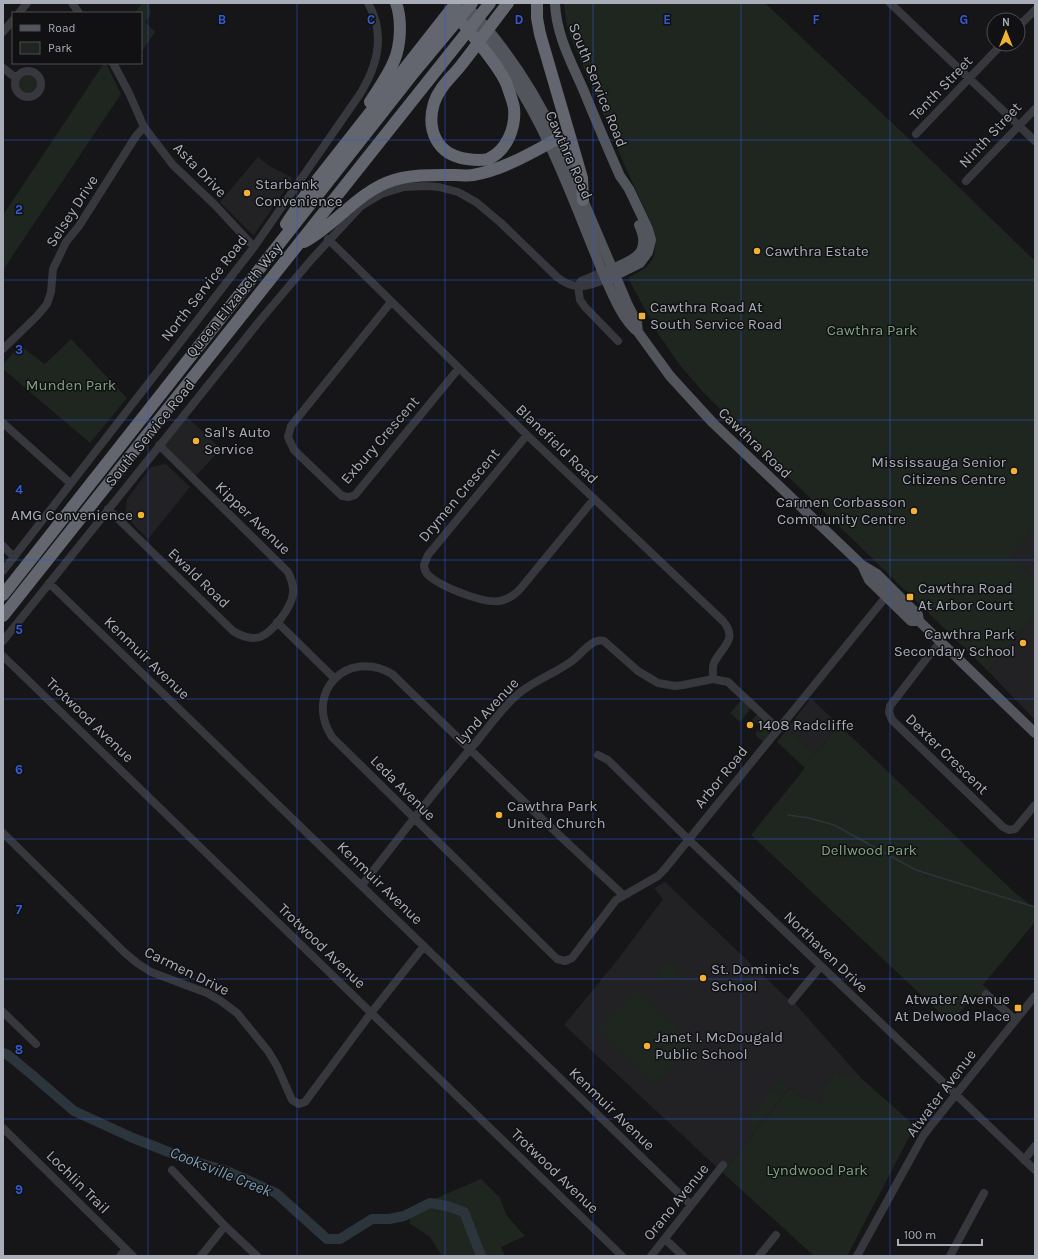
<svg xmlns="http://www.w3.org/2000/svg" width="1038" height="1259" viewBox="0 0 1038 1259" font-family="Karla,sans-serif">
<rect width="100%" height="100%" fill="#161618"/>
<path fill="#222225" d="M 258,157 L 271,167 L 293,178 L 254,235 L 252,234 L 220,202 Z
M 187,417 L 221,449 L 195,477 L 161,445 Z
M 166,464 L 190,487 L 148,539 L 125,516 L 127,499 L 151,467 Z
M 1035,528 L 1035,581 L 1010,555 Z
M 1035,615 L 1035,720 L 988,671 Z
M 811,698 L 839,725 L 816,754 L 787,729 Z
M 665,882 L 787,998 L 793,1001 L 861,1078 L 833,1074 L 832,1078 L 821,1092 L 824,1095 L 823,1100 L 819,1105 L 809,1098 L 801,1096 L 790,1088 L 723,1173 L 564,1025 L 619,958 L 663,899 L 654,888 Z"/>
<path fill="#1e261f" d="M 142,3 L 149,3 L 151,14 L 145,22 L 155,32 L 141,53 L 141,13 L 135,13 Z
M 564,3 L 765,3 L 906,136 L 1035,261 L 1035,528 L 1011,555 L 1035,581 L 1035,615 L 988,671 L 767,456 L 703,392 L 679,364 L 659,335 L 628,278 C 634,274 642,271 647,266 C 658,257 656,240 653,227 L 624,164 L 570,35 L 566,21 Z
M 104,63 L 106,63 L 121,94 L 3,270 L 3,215 Z
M19 84a9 9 0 1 1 18 0a9 9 0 1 1-18 0Z
M 71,339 L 127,398 L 90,443 L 3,369 L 3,365 L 19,345 L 45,364 Z
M 743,698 L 752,707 L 740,722 L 730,713 Z
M 758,713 L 770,725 L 769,734 L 763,742 L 755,734 L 760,727 L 752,720 Z
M 839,725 L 1013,891 L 1035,909 L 1035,922 L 983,985 L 989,989 L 982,999 L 975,994 L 951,1023 L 751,835 L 805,768 L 777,742 L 787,729 L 816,754 Z
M 669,962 L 671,962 L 679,972 L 679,977 L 675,980 L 662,978 C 659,970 660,965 669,962 Z
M 636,990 L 638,992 L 642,991 L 676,1024 L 674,1028 L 692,1046 L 654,1085 L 597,1029 Z
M 833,1074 L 859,1076 L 859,1077 L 861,1078 L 915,1126 L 847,1256 L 814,1256 L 723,1173 L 790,1088 L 801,1096 L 812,1099 L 819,1105 L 823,1100 L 821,1098 L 824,1095 L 820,1092 L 832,1078 Z
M 781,1080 L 789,1086 L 754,1129 L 746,1121 Z
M 481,1179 L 500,1198 L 507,1216 L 525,1236 L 501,1247 L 505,1256 L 442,1256 L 430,1237 L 409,1223 L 413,1208 Z"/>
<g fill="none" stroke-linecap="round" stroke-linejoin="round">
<path stroke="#2c353c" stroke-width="1.5" d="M 788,815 L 809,818 L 834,825 L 916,870 L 1035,907"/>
<path stroke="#2c353c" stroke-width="10" d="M 3,1053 L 8,1055 L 31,1074 L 74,1111 L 133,1138 L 189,1160 L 227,1171 L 276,1193 L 327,1239 L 340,1239 L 372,1219 L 389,1219 L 404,1216 L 430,1203 L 447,1206 L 464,1212 L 481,1256"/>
<path stroke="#37383d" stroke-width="8" d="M 72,3 L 79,13
M 890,3 L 1035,141
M 19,13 L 27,3
M 1018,27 L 1035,10
M 3,32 L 13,20
M 113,63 L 129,93 L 144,127 L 173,165 L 214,204 L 254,247
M 3,68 L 16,78
M15 84a13 13 0 1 1 26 0a13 13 0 1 1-26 0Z
M 916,134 L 1002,44
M 966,181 L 1035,109
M 328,239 L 527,435 L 723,621 C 739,640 721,647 714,663 C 712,667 713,674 713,679
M 578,286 L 580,300 L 585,307 L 618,341
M 578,286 L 581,281 L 603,272
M 391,302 L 291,426 L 288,437 L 294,450 L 342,496 L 349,497 L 355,495 L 459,368
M 3,349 L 37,316 L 47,304 L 51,292 L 53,269 L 66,242 L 79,226 L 136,136 L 144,127
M 3,423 L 70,483
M 527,435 L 428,555 L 424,565 C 424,568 425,571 427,574 C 439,586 483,604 500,601 C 509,599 516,594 521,588 L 594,499
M 108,509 L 233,631 C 241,636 250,640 260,637 C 273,632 292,607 293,593 C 294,585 291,579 288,572 L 159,445
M 3,546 L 14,557
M 3,571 L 254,247 L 360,94 C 378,65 386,34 368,3
M 49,583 L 691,1205
M 277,622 L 334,678
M 3,641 L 262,318 L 312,259 L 361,206 L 381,194 L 404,187 L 427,186 L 439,187 L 458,192 L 476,202 L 501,223 L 557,277 C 574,291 587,287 606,279
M 941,642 L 930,654 L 890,706 L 889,712 L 892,720 L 1003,827 L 1009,830 L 1015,829 L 1035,805
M 3,656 L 622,1256
M 598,755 L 608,760 L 689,840 L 1035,1170
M 3,833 L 124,952 L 137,963 L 151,972 L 207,993 L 221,1001 L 237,1013 L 268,1051 L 277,1066 L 292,1100 L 299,1104 L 305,1102 L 371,1013 L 424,946
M 362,885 C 400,837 437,787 478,740 C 489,726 505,705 518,694 C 535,680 554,674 572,661 C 581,655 592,637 604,641 L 638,671 L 658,683 L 675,686 L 683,685 L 713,679 L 728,682 L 778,729
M 623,895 L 542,819 L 392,674 C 348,648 303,692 332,737 L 557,959 L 565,961 L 572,958 L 616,900 L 658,876 L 664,870 L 889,593
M 986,994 L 1016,1020
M 792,1001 L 821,966
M 3,1012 L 36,1044
M 3,1128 L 133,1256
M 1024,1160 L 1035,1146
M 172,1170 L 225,1226 L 257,1256
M 665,1239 L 683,1256
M 120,1256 L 126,1249
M 201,1256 L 225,1226
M 651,1256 L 723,1165
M 759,1256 L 776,1235
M 857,1256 L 923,1136 L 933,1123 L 1035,996
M 950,1256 L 984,1193"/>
<path stroke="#53555c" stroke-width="10" d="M 464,3 C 503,43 533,88 557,139 L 627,303 L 637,323 L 638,332
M 555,3 C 556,34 571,62 583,89 C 595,118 607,147 620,176 L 629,189 L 648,229 L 651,240 L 648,252 L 640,263 L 610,278
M 457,9 C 496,48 526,94 549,144 C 569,186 585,230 603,273 C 611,291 622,320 638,332 L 670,376 L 713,423 L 862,565 L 877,574 L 918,615 L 919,621 L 1035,733
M 607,271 C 631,261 653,255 639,225
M 862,565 L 869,580 L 911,621 L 919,621"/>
<path stroke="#63666e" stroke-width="12" d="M 537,3 L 537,18 L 540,34 L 582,178 L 583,200
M 464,25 C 477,41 500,67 507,85 C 509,92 513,101 514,108 C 516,127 507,151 488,159 C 481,161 474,160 467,159 C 437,155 426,130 434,103 C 439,87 453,76 462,64 C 478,44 492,23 508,3
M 370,102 C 378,89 388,76 394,61 C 401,45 402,19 396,3
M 286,224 L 306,194 L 456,3
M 304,242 C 336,225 358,191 394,180 C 414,174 435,175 455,175 C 461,175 467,176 473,175 C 503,170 531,153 557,139
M 3,595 L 412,75 L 472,3
M 3,616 L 490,3"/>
</g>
<path fill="none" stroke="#325cd3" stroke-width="1" stroke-opacity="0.55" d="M 148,3 L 148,1256M 297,3 L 297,1256M 445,3 L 445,1256M 593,3 L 593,1256M 741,3 L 741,1256M 890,3 L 890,1256M 3,140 L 1035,140M 3,280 L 1035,280M 3,420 L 1035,420M 3,560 L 1035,560M 3,699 L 1035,699M 3,839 L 1035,839M 3,979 L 1035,979M 3,1119 L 1035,1119"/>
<g fill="#f2b134" stroke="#111113" stroke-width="1.5">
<circle cx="247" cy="193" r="4"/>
<circle cx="757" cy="251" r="4"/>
<rect x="638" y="312" width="8" height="8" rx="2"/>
<circle cx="196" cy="441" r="4"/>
<circle cx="1014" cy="471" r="4"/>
<circle cx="914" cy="511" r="4"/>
<circle cx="141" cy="515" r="4"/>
<rect x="906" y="593" width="8" height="8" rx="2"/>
<circle cx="1023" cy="643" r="4"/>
<circle cx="750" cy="725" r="4"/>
<circle cx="499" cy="815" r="4"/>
<circle cx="703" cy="978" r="4"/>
<rect x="1014" y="1004" width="8" height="8" rx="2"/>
<circle cx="647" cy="1046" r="4"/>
</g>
<g text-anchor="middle" stroke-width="3" stroke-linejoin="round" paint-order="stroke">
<g font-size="15" fill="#a8adb8" stroke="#111113">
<text transform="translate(598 85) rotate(68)" y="5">South Service Road</text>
<text transform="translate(941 88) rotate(-46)" y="5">Tenth Street</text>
<text transform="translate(990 135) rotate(-47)" y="5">Ninth Street</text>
<text transform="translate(569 155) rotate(66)" y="5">Cawthra Road</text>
<text transform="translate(200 170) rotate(46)" y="5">Asta Drive</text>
<text transform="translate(72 211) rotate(-57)" y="5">Selsey Drive</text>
<text transform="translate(204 288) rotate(-52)" y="5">North Service Road</text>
<text transform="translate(234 300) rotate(-51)" y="5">Queen Elizabeth Way</text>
<text transform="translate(150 433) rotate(-51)" y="5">South Service Road</text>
<text transform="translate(380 440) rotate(-49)" y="5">Exbury Crescent</text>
<text transform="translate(755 443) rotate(44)" y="5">Cawthra Road</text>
<text transform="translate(557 444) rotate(44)" y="5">Blanefield Road</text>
<text transform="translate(459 495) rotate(-50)" y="5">Drymen Crescent</text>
<text transform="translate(253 518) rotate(44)" y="5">Kipper Avenue</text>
<text transform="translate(199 578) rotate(44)" y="5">Ewald Road</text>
<text transform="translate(147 658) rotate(44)" y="5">Kenmuir Avenue</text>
<text transform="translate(487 711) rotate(-47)" y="5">Lynd Avenue</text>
<text transform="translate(90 720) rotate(44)" y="5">Trotwood Avenue</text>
<text transform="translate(947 754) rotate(44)" y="5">Dexter Crescent</text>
<text transform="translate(721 777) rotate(-51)" y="5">Arbor Road</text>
<text transform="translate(403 788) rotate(45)" y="5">Leda Avenue</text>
<text transform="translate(380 883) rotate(44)" y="5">Kenmuir Avenue</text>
<text transform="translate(322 946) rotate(44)" y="5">Trotwood Avenue</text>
<text transform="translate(826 952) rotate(44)" y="5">Northaven Drive</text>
<text transform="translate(187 971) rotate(26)" y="5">Carmen Drive</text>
<text transform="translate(941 1093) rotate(-53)" y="5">Atwater Avenue</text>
<text transform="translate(612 1109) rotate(44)" y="5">Kenmuir Avenue</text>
<text transform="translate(555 1171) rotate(44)" y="5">Trotwood Avenue</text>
<text transform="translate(78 1182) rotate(45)" y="5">Lochlin Trail</text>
<text transform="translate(676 1202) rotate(-51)" y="5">Orano Avenue</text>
</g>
<g font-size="15" fill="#a8adb8" stroke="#111113" text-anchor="start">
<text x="255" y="189">Starbank<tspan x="255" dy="17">Convenience</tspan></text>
<text x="765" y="256">Cawthra Estate</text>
<text x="650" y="312">Cawthra Road At<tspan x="650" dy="17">South Service Road</tspan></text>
<text x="204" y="437">Sal's Auto<tspan x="204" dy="17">Service</tspan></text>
<text x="1006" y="467" text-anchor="end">Mississauga Senior<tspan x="1006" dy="17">Citizens Centre</tspan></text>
<text x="906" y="507" text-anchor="end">Carmen Corbasson<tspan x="906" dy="17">Community Centre</tspan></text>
<text x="133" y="520" text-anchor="end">AMG Convenience</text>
<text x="918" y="593">Cawthra Road<tspan x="918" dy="17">At Arbor Court</tspan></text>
<text x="1015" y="639" text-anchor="end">Cawthra Park<tspan x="1015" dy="17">Secondary School</tspan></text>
<text x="758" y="730">1408 Radcliffe</text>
<text x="507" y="811">Cawthra Park<tspan x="507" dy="17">United Church</tspan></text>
<text x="711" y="974">St. Dominic's<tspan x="711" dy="17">School</tspan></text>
<text x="1010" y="1004" text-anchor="end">Atwater Avenue<tspan x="1010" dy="17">At Delwood Place</tspan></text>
<text x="655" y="1042">Janet I. McDougald<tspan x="655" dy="17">Public School</tspan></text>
</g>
<g font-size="15" fill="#7fa381" stroke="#111113">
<text x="872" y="335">Cawthra Park</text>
<text x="71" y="390">Munden Park</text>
<text x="869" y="855">Dellwood Park</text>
<text x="817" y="1175">Lyndwood Park</text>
</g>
<g font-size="16" font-style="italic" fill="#7f9bb3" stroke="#111113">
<text transform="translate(221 1171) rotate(22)" y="6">Cooksville Creek</text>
</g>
</g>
<g font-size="13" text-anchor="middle" font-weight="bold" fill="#325cd3" stroke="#111113" stroke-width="3" stroke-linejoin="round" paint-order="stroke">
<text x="222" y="24">B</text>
<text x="371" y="24">C</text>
<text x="519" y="24">D</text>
<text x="667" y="24">E</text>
<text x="816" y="24">F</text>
<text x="964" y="24">G</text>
<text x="19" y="214">2</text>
<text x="19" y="354">3</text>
<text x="19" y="494">4</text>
<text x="19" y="634">5</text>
<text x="19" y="774">6</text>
<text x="19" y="914">7</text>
<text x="19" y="1054">8</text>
<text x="19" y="1194">9</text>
</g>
<rect width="1038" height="1259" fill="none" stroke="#a8adb8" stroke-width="8"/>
<rect x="12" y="12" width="130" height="52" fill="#111113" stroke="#4d4f55"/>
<rect x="20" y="25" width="20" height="6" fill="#53555c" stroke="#4d4f55"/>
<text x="48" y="32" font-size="12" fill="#a8adb8">Road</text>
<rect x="20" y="42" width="20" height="12" fill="#1e261f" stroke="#4d4f55"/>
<text x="48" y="52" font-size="12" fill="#a8adb8">Park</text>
<g transform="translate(1006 32)"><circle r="19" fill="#111113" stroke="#4d4f55"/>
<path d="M0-3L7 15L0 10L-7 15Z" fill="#f2b134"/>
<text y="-6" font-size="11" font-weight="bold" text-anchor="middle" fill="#a8adb8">N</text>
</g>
<path d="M898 1239v6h84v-6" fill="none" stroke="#a8adb8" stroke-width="2"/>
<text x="904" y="1239" font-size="12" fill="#a8adb8" stroke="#111113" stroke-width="3" paint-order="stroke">100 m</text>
</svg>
